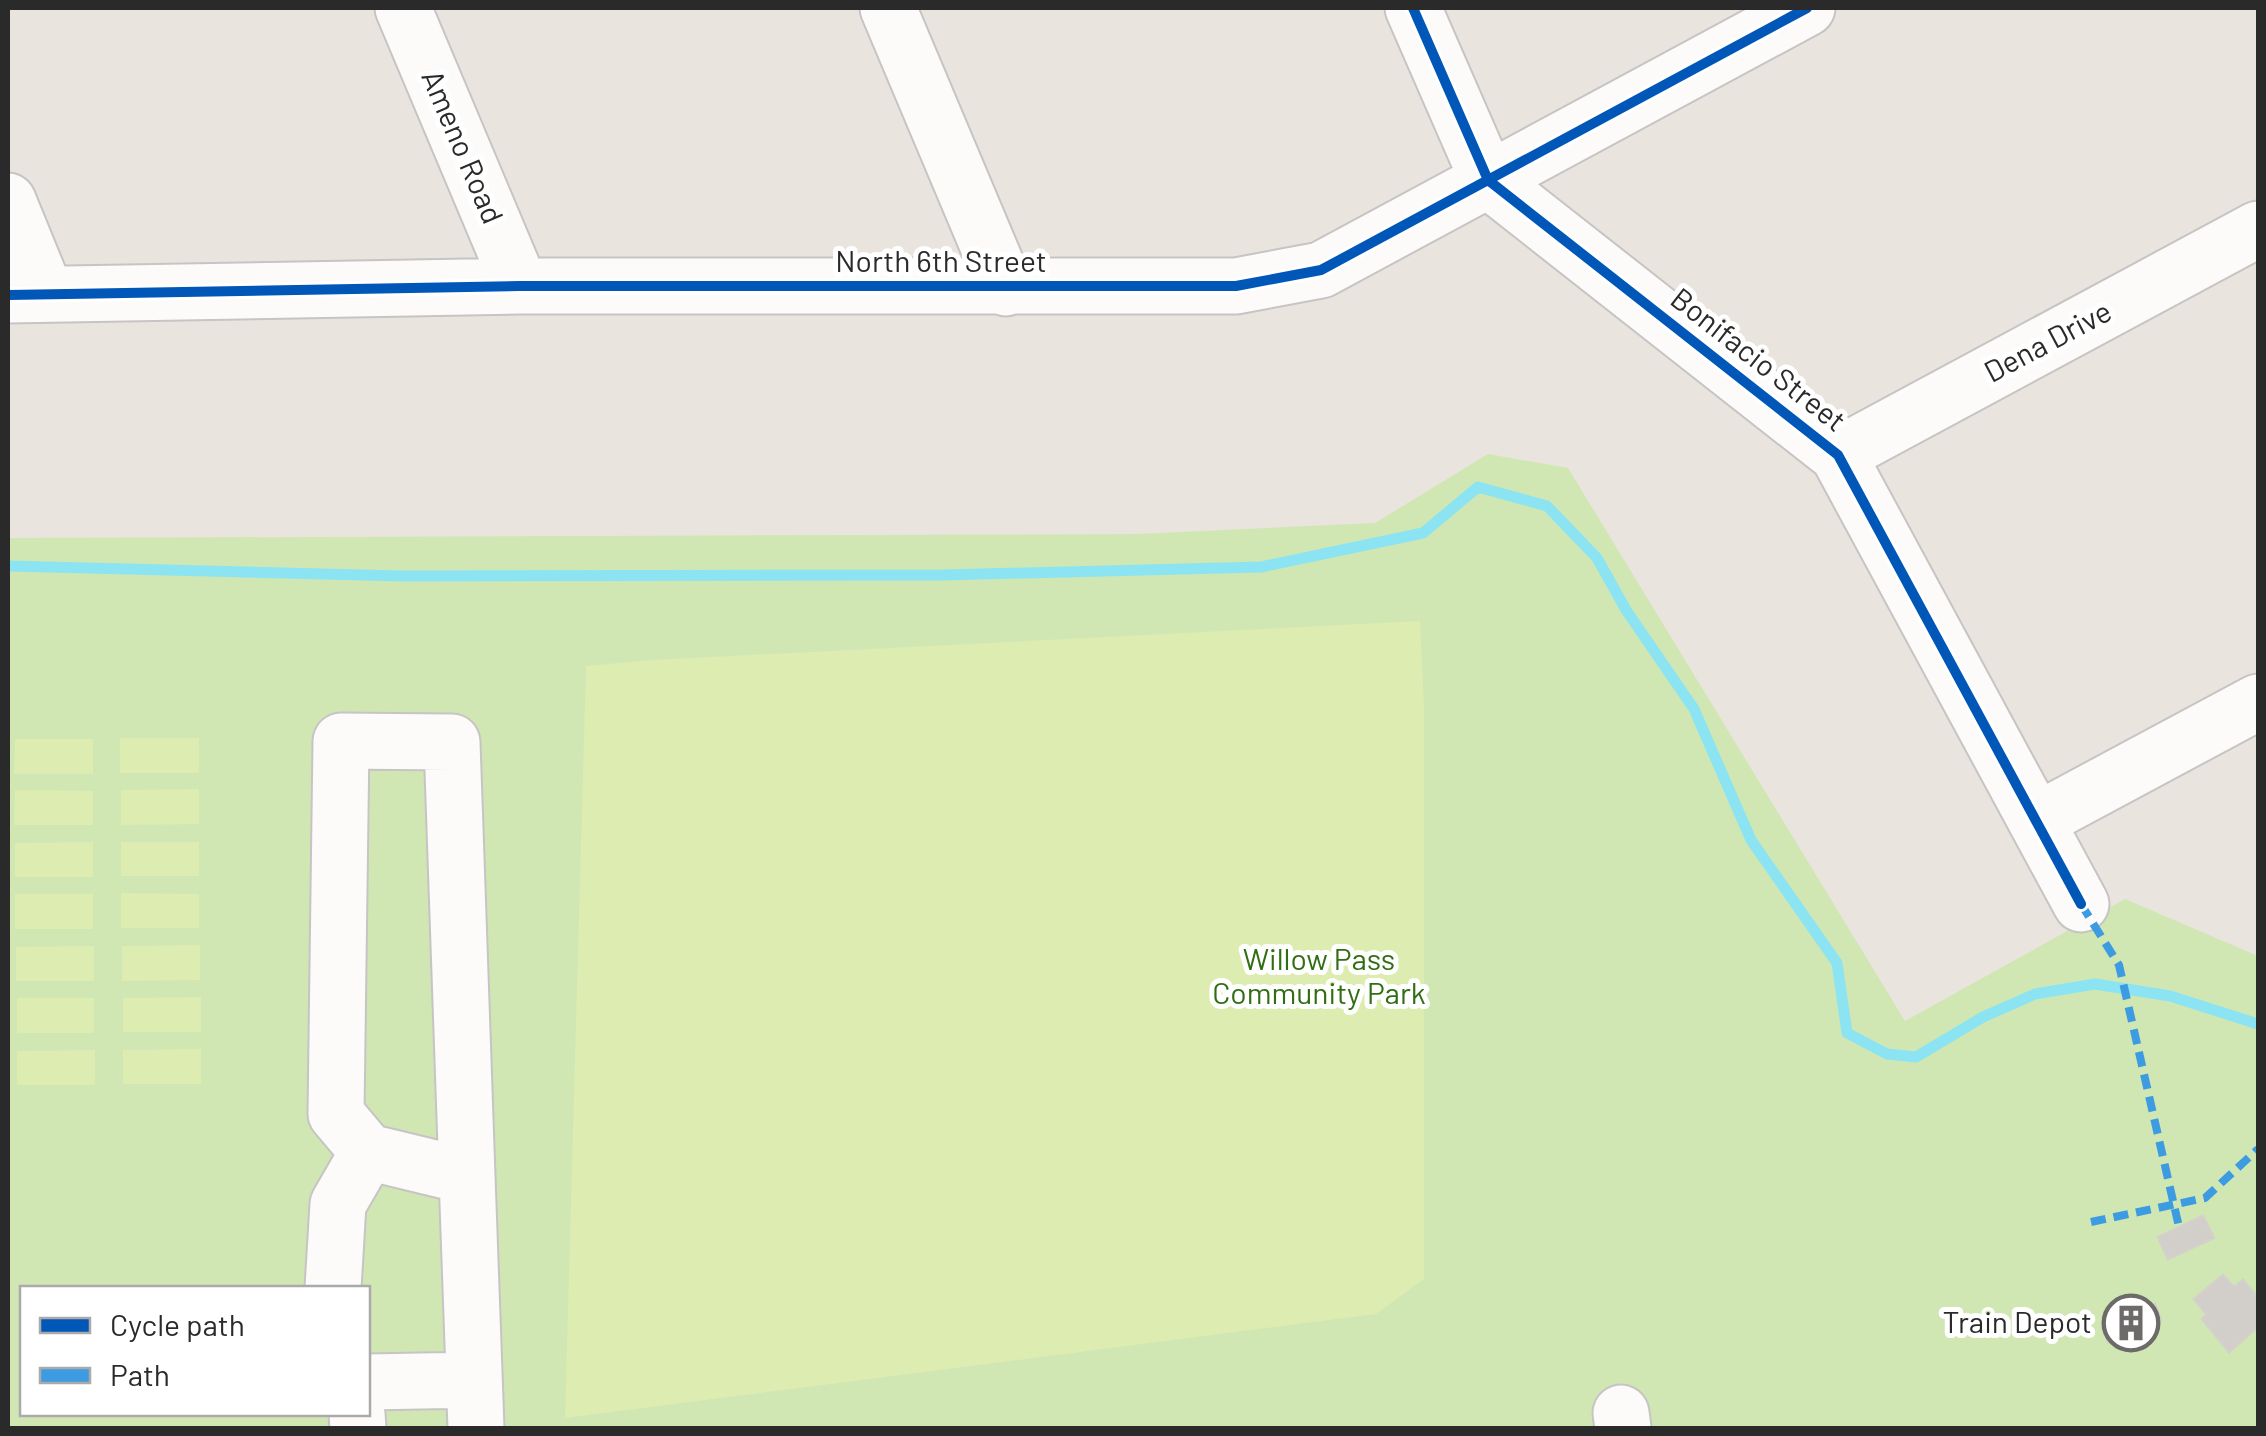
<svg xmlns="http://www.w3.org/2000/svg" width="2266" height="1436" viewBox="0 0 2266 1436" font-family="Barlow,sans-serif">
<rect width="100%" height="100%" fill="#eae4de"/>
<path fill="#d0e7b4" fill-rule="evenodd" d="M 1488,454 L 1568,468 L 1905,1021 L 2125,899 L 2258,956 L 2258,1428 L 8,1428 L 8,538 L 1138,534 L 1375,523 ZM 22,1288 L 368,1288 L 368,1414 L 22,1414 Z"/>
<path fill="#ddecb1" d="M 1420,621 L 1424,706 L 1424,1279 L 1376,1314 L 565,1418 L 586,666 L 652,660 Z
M 120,738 L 199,738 L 199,773 L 120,773 Z
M 15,739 L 93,739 L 93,774 L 14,774 Z
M 199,789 L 199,824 L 121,825 L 121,790 Z
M 15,790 L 93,791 L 93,825 L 14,825 Z
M 93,842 L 93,877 L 15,877 L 15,843 Z
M 121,842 L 199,842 L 199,876 L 121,876 Z
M 121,893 L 199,894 L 199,928 L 121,928 Z
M 15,894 L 93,894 L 93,929 L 15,929 Z
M 200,945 L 200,980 L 122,981 L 122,946 Z
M 94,946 L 94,981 L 16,981 L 16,947 Z
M 201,997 L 201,1032 L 123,1032 L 123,998 Z
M 17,998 L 94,998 L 94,1033 L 17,1033 Z
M 201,1049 L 201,1084 L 123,1084 L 123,1050 Z
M 95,1050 L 95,1085 L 17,1085 L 17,1051 Z"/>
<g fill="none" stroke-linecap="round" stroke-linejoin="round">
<path stroke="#8ce4f2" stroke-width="11" d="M 8,566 L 401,576 L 943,575 L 1261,567 L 1423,533 L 1478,487 L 1547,506 L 1597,558 L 1626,610 L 1694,709 L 1751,840 L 1837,963 L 1847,1033 L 1887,1054 L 1916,1057 L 1983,1017 L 2035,994 L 2095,984 L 2170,996 L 2258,1024"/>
</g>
<path fill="#d2ceca" stroke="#d4d0cb" stroke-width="2.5" d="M 2203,1216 L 2214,1238 L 2168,1259 L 2158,1237 Z
M 2223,1275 L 2234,1287 L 2243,1280 L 2258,1298 L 2258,1327 L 2229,1352 L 2202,1319 L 2207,1315 L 2194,1299 Z
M 2155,1304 L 2161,1320 L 2108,1342 L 2102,1327 Z"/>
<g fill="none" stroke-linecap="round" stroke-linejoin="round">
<g stroke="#c6c4c4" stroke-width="59">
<path id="minor" d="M 403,8 L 520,286
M 888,8 L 1006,288
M 1413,8 L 1488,180 L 1838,455 L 2081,904
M 8,201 L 46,294
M 8,295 L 520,286 L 1236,286 L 1321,270 L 1807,8
M 1838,455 L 2258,229
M 341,741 L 452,742 L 467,1176 L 368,1152 L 336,1114 Z
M 2036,821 L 2258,702
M 467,1176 L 476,1428
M 333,1288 L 338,1204 L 368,1152
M 368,1382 L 474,1380
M 1621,1413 L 1623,1428
M 357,1414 L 358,1428"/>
</g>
<use href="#minor" stroke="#fcfbfa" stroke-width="55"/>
<path stroke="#3d9ce1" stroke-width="8" stroke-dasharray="15 8" stroke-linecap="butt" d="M 2081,904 L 2119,965 L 2179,1227
M 2091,1222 L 2205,1198 L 2258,1149"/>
<g stroke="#fff" stroke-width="16">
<path id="cycleway" d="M 1413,8 L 1488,180 L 1838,455 L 2081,904
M 8,295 L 520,286 L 1236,286 L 1321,270 L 1807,8"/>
</g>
<use href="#cycleway" stroke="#0057b8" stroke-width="10"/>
</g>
<defs>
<g id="building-ring" transform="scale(2.875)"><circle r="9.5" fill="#fff" stroke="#6d6b69" stroke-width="1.5"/><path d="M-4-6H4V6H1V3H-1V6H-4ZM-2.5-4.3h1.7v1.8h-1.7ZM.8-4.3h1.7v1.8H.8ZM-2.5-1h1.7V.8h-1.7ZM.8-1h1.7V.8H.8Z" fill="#6d6b69"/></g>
</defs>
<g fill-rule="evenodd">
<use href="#building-ring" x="2131" y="1323"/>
</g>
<g text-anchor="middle" stroke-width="10" stroke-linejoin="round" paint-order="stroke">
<g font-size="30" fill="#2a2a2a" stroke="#fff">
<text transform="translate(462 147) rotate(67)" y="10">Ameno Road</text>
<text x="941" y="272">North 6th Street</text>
<text transform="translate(2048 342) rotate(-28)" y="10">Dena Drive</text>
<text transform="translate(1758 360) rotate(38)" y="10">Bonifacio Street</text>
</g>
<g font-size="30" fill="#316e13" stroke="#fff">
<text x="1319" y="970">Willow Pass<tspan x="1319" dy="34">Community Park</tspan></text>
</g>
<g font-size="30" fill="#2a2a2a" stroke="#fff" text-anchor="end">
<text x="2092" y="1333">Train Depot</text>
</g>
</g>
<rect width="2266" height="1436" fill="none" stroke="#2a2a2a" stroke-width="20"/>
<rect x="20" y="1286" width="350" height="130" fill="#ffffff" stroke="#aaaaaa" stroke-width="2.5"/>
<rect x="40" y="1318" width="50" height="15" fill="#0057b8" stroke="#aaaaaa" stroke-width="2.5"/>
<text x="110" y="1336" font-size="30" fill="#2a2a2a">Cycle path</text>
<rect x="40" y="1368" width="50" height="15" fill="#3d9ce1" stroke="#aaaaaa" stroke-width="2.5"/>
<text x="110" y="1386" font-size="30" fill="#2a2a2a">Path</text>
</svg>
